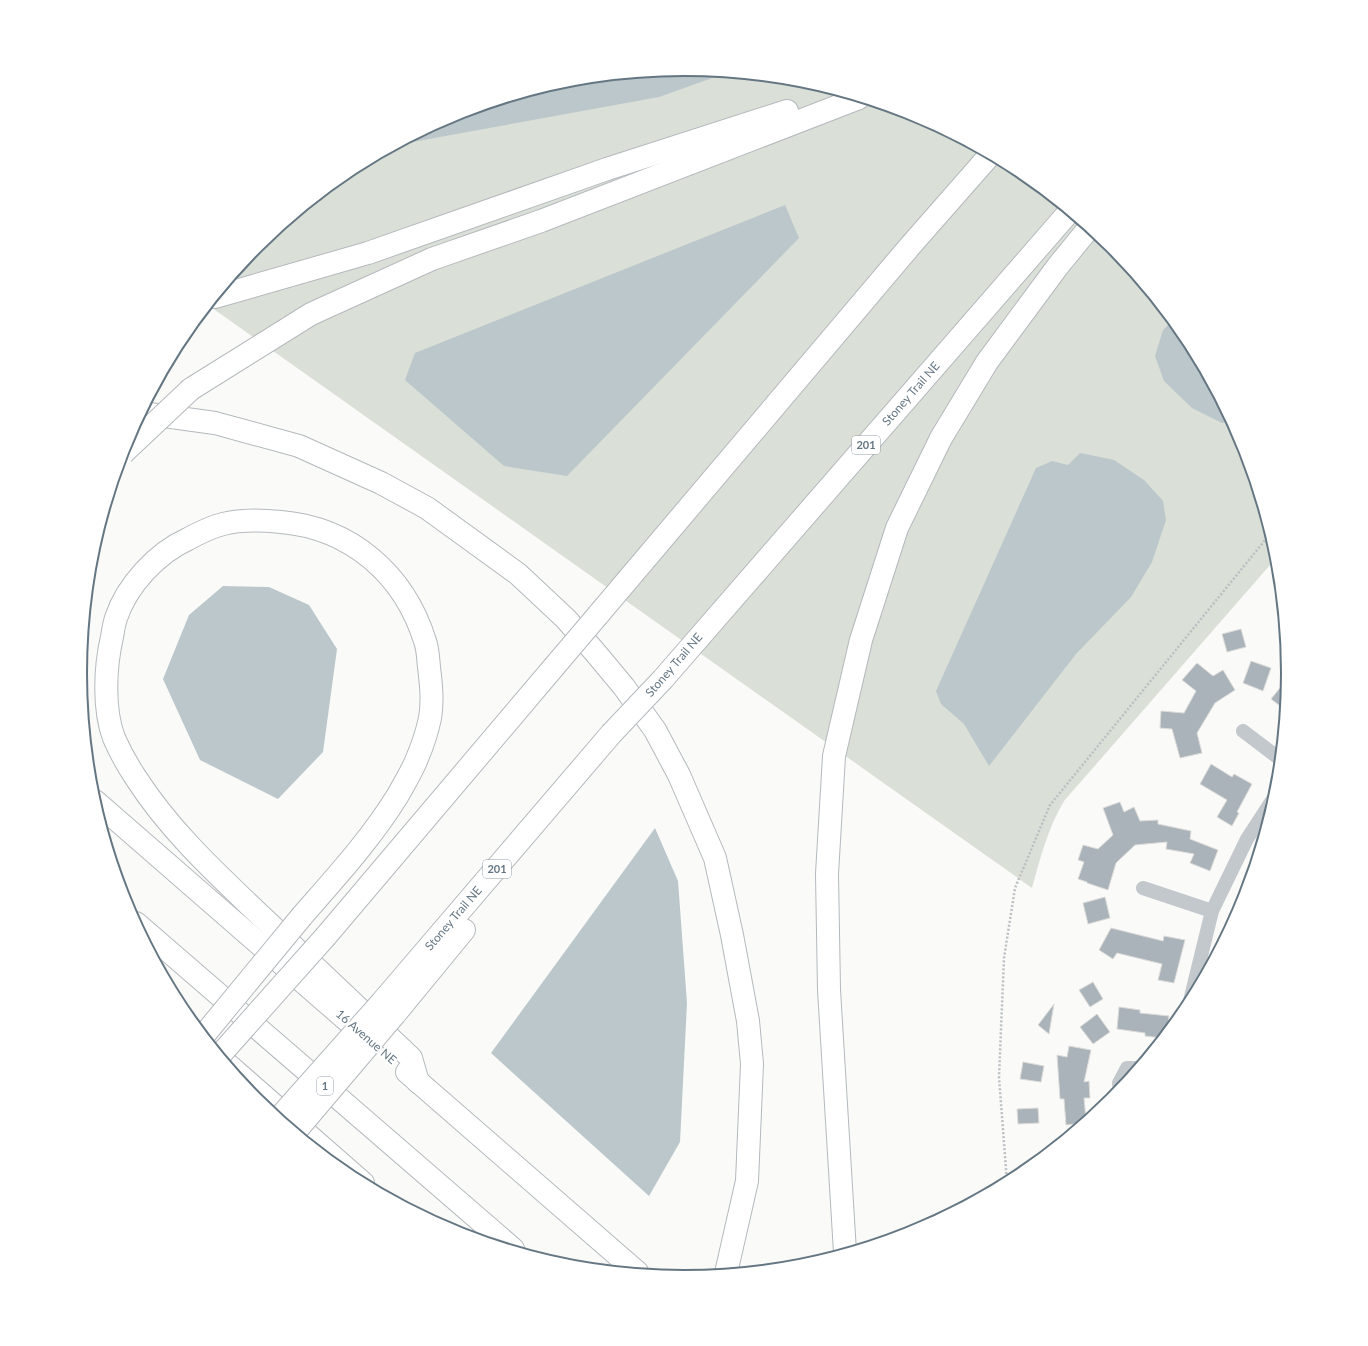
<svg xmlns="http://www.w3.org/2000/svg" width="1368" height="1346" viewBox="0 0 1368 1346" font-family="Lato,sans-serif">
<rect width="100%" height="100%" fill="#fafaf8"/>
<path fill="#dadfd7" d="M 684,69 L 802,81 L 915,115 L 1020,171 L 1111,246 L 1186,338 L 1242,442 L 1277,557 L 1064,801 C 1048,828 1040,858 1032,888 L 208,305 L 257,246 L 349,171 L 453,115 L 566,81 Z"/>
<path fill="#bbc7cb" d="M 684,69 L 726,73 L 659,97 L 396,145 L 453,115 L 566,81 Z
M 785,205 L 799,238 L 567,476 L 504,466 L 405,380 L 415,353 Z
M 1172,321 L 1186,338 L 1231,421 L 1222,423 L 1192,408 L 1164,381 L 1155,356 L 1163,330 Z
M 1080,453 L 1114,460 L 1144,480 L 1163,501 L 1166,520 L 1152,562 L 1131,597 L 1076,654 L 989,766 L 964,724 L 941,704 L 936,691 L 1036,468 L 1052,461 L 1068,465 Z
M 223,586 L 269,587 L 309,605 L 337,649 L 323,752 L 278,799 L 200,760 L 163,679 L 189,615 Z
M 655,828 L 678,881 L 687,1003 L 680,1142 L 649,1196 L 491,1053 Z"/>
<path fill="#aab3b9" stroke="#dcdcda" d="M 1241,629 L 1246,647 L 1227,652 L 1222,634 Z
M 1251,661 L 1271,668 L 1263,691 L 1243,683 Z
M 1197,663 L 1213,676 L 1223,670 L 1235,690 L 1215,703 L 1197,733 L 1202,753 L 1180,758 L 1172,729 L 1160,728 L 1161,711 L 1184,713 L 1196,691 L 1182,680 Z
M 1288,678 L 1286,691 L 1284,709 L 1271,699 Z
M 1211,764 L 1232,777 L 1234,774 L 1252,784 L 1237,812 L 1239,813 L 1232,826 L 1217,817 L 1227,800 L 1200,784 Z
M 1120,802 L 1124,812 L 1134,807 L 1140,821 L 1158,820 L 1158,824 L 1191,831 L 1190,839 L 1218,850 L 1210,871 L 1190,863 L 1194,854 L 1166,849 L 1167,842 L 1135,845 L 1116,863 L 1108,890 L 1087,883 L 1087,882 L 1078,879 L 1084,862 L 1078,860 L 1083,845 L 1098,849 L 1113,835 L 1103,808 Z
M 1105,897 L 1110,918 L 1088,924 L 1083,903 Z
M 1111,928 L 1163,941 L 1164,936 L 1185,940 L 1174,983 L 1158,980 L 1162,964 L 1117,953 L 1113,959 L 1099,950 Z
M 1093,982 L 1103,999 L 1090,1007 L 1079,990 Z
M 1054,1004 L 1049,1034 L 1038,1025 Z
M 1119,1007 L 1140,1010 L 1140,1013 L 1169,1016 L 1167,1032 L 1162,1038 L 1145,1036 L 1145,1033 L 1117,1029 Z
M 1097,1014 L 1110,1032 L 1093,1044 L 1080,1027 Z
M 1069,1046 L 1091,1050 L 1084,1082 L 1089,1081 L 1090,1098 L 1084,1098 L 1086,1120 L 1083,1123 L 1066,1125 L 1064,1099 L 1060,1099 L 1057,1055 L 1067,1057 Z
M 1023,1062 L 1044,1066 L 1041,1082 L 1020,1079 Z
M 1038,1108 L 1039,1123 L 1018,1124 L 1017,1109 Z"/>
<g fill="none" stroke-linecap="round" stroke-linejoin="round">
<g stroke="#b4b9bd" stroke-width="24">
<g id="highway">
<path d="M 215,297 L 368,253 L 607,169 L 787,111"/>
<path d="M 191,389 L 311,314 L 432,259 L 541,221 L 859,98"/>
<path d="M 142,413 L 215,423 L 299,446 L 381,483 L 427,508 L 518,574 L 566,619 L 594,651 L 624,687 L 655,730 L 679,775 L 715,858 L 732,935 L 748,1021 L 752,1064 L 747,1181 L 726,1273"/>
<path d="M 598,615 L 911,245 L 990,155"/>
<path id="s1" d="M 663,679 L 1069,212"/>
<path d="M 95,801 L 372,1042"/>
<path d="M 302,916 C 336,877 371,839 398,795 C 404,784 411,773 416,761 C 422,747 427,733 430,718 C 433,701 431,684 429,667 C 428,658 428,649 425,641 C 404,574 351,528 281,522 C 262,520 242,519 223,524 C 211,527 199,533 188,539 C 157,553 127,585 116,618 C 114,624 113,631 112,637 C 105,667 103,709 114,738 C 120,752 128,766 136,778 C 170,831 216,873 261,916 C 311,963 361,1011 411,1058 L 418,1082"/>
<path d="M 136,923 L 513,1249"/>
<path d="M 326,936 L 553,668"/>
<path id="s2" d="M 382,1002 L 611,734"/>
<path d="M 395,1014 L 464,930"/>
<path d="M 226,1063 L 363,1183"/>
<path d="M 407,1072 L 637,1272"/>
<path d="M 845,1252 L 829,990 L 827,874 L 834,756 L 861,640 L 897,528 L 941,438 L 987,362 L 1058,266 L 1089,228"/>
</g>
</g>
<path stroke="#bbbfc2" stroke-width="2.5" stroke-dasharray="2 2" stroke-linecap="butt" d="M 1268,537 L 1272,540
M 1007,1182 L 999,1077 L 1004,958 L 1015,888 L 1050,805 L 1270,534"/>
<path stroke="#c3c8cc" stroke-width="14" d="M 1243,731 L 1280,759
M 1143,888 L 1212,911
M 1190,1001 L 1212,911 L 1247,839 L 1275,796
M 1120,1090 L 1119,1083 L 1127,1068 L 1138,1068"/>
<use href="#highway" stroke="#fff" stroke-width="22"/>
<g stroke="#b4b9bd" stroke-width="24" stroke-linecap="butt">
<path id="highway-bridge" d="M 123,453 L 191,389
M 553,668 L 598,615
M 611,734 L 663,679
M 204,1035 L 302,916
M 220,1055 L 326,936
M 279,1118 L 382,1002
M 295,1132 L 395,1014"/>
</g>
<use href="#highway-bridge" stroke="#fff" stroke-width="22"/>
</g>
<g text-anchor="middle" stroke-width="4" stroke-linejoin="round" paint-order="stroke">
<g fill="#fff" stroke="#939fa8" stroke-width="1">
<rect x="852" y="436" width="28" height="18" rx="3"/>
<rect x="483" y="860" width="28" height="18" rx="3"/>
<rect x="317" y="1077" width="16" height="18" rx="3"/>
</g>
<g font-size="11" font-weight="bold" fill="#657683">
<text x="866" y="449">201</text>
<text x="497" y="873">201</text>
<text x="325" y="1090">1</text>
</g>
<g font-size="12" fill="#657683" stroke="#fff">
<text dy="4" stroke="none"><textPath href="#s1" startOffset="378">Stoney Trail NE</textPath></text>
<text transform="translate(674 665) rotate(-49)" y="4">Stoney Trail NE</text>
<text dy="4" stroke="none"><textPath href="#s2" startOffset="110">Stoney Trail NE</textPath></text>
<text transform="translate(366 1037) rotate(41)" y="4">16 Avenue NE</text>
</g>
</g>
<path d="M0 0H1368V1346H0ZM87 673a597 597 0 1 1 1194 0a597 597 0 1 1-1194 0Z" fill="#fff" fill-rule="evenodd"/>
<path fill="none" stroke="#657683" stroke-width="2" d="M87 673a597 597 0 1 1 1194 0a597 597 0 1 1-1194 0Z"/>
</svg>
